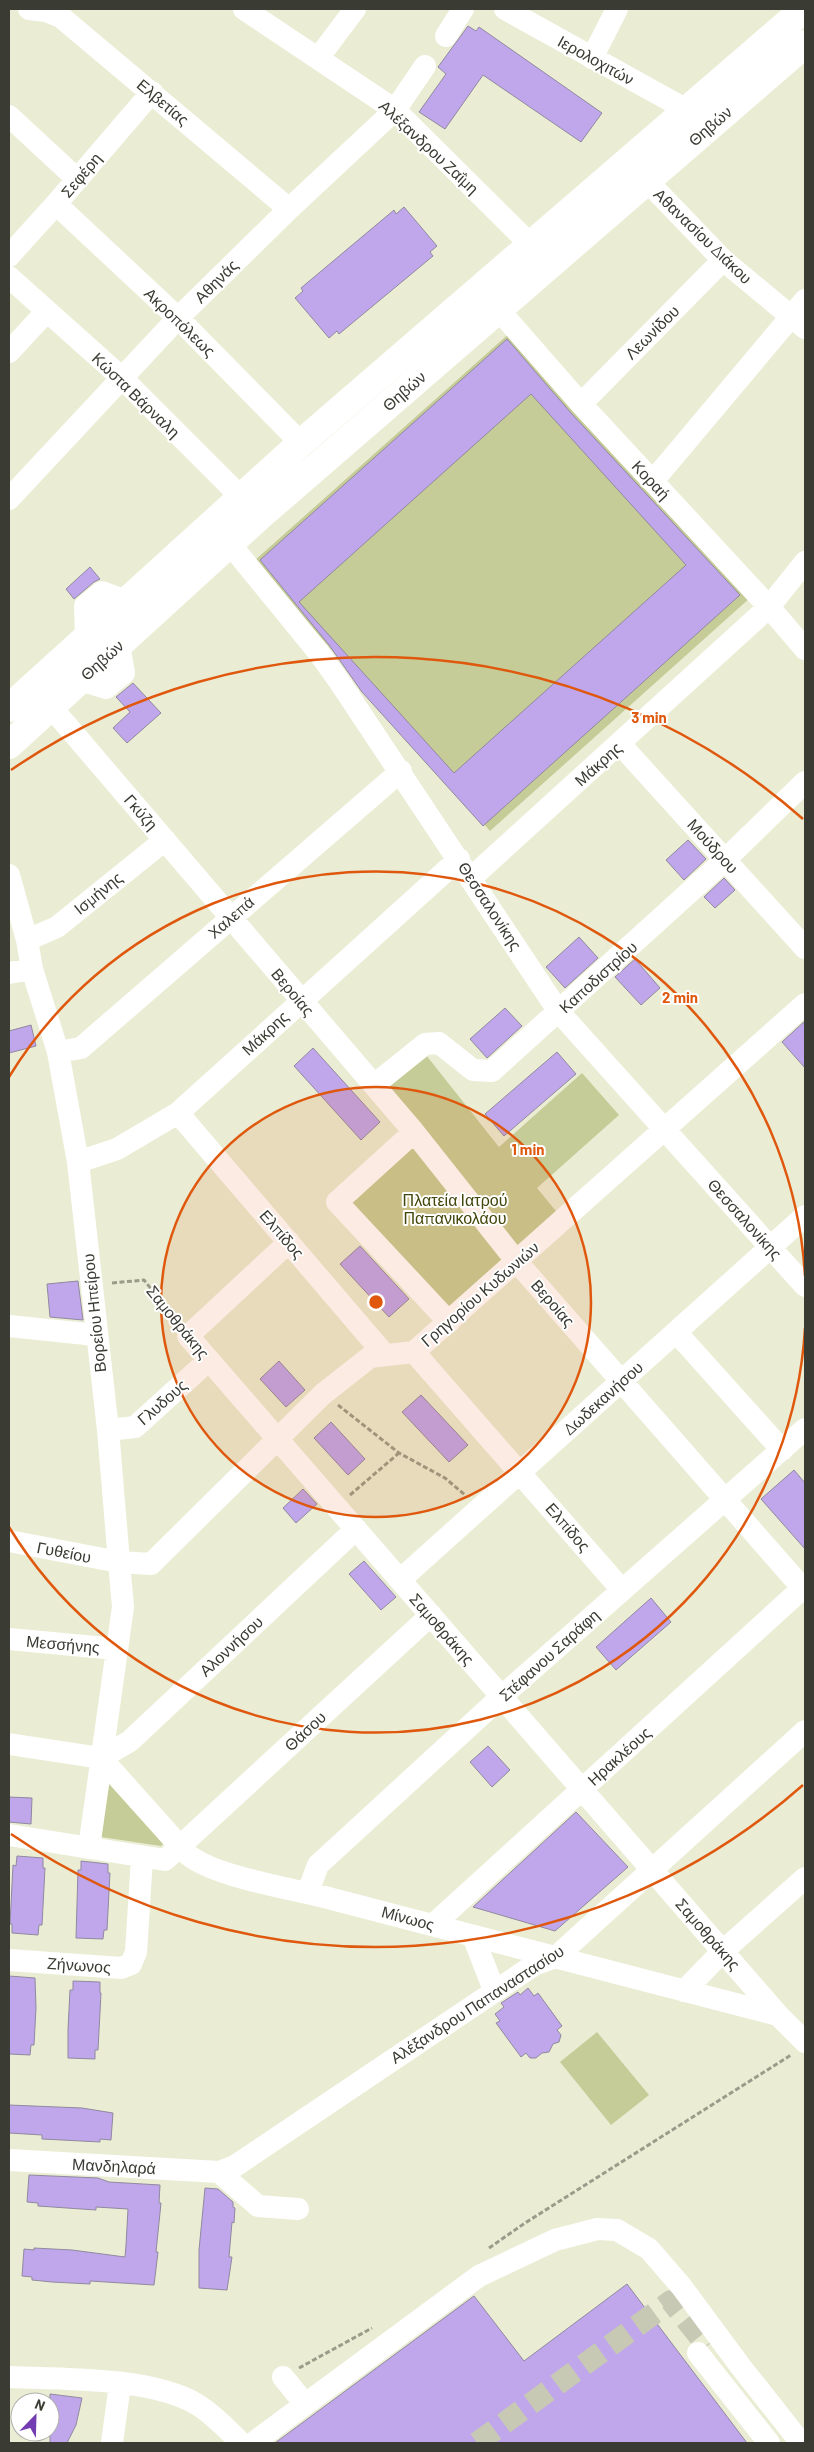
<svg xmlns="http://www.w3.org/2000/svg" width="814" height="2452" viewBox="0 0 814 2452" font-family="Barlow,sans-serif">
<rect width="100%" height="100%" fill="#eaedd4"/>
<path fill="#c6cc97" d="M 521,323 L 760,589 L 490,831 L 254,561 Z
M 426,1055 L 499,1147 L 582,1073 L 619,1115 L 537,1188 L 560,1216 L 449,1313 L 351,1204 L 425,1136 L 385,1089 Z
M 109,1784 L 163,1844 L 161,1846 L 101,1837 Z
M 597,2032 L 649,2095 L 611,2125 L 560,2062 Z"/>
<path fill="#c0a6eb" stroke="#90899f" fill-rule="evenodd" d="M 468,26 L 476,31 L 479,27 L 602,113 L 581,142 L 483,75 L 445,129 L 419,112 L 446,74 L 438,67 Z
M 404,207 L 437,246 L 430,252 L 433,256 L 339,334 L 337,331 L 329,338 L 295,298 L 303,291 L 301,288 L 394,210 L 396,214 Z
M 507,339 L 571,413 L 740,595 L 483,826 L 362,692 L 329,645 L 260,560 ZM 531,394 L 686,565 L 454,773 L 299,602 Z
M 90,567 L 100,579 L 94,582 L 74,599 L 66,589 Z
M 133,683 L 161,713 L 127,743 L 113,728 L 130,712 L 116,697 Z
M 688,840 L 706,859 L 684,880 L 666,860 Z
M 724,878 L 735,890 L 715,908 L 704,897 Z
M 579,937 L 598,958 L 565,988 L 546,967 Z
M 635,959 L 660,988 L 641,1005 L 615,977 Z
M 505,1008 L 522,1026 L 487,1058 L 470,1039 Z
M 805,1021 L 805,1068 L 782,1042 Z
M 31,1025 L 36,1046 L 9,1053 L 9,1031 Z
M 313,1048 L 380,1122 L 361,1140 L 294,1066 Z
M 557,1052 L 576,1074 L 504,1136 L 485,1114 Z
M 360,1246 L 409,1299 L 389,1317 L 340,1264 Z
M 78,1281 L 83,1320 L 50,1317 L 47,1284 Z
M 279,1361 L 305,1390 L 286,1407 L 260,1379 Z
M 421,1395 L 468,1445 L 449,1462 L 402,1412 Z
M 331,1422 L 365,1459 L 348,1475 L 314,1438 Z
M 794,1470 L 805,1483 L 805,1549 L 761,1499 Z
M 303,1489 L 317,1504 L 296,1523 L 283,1508 Z
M 364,1561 L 396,1597 L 381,1610 L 349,1574 Z
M 651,1598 L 671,1622 L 616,1670 L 596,1647 Z
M 488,1746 L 510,1770 L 492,1787 L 470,1762 Z
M 9,1797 L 32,1798 L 31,1824 L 9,1822 Z
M 576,1812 L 628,1867 L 555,1931 L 473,1907 Z
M 17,1856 L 43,1858 L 43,1868 L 45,1868 L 42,1925 L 39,1925 L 38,1935 L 12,1933 L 12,1924 L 10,1924 L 13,1865 L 16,1866 Z
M 81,1861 L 108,1864 L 108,1873 L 110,1873 L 107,1930 L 104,1930 L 103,1939 L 76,1938 L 78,1870 L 81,1870 Z
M 9,1976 L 35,1978 L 36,2008 L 34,2045 L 31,2045 L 30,2055 L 9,2054 Z
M 73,1981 L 100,1982 L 100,1993 L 101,1993 L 98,2050 L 95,2050 L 95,2059 L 68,2058 L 68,2029 L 70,1990 L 73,1990 Z
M 528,1988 L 534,1996 L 538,1993 L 562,2026 L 557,2030 L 561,2035 L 559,2042 L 553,2044 L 549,2052 L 542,2053 L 536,2058 L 530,2058 L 526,2053 L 521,2057 L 496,2023 L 500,2021 L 495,2014 L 504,2007 L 501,2003 L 518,1992 L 520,1995 Z
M 9,2105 L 82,2108 L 113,2113 L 111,2140 L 100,2139 L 100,2142 L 62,2140 L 42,2139 L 42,2135 L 9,2133 Z
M 29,2175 L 98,2178 L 109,2182 L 160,2185 L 159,2203 L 161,2203 L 156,2252 L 158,2252 L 154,2285 L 90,2281 L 90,2284 L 52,2282 L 32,2280 L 32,2277 L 22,2276 L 24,2249 L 34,2250 L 34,2248 L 72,2250 L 125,2257 L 126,2245 L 128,2209 L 96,2207 L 96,2210 L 38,2206 L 38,2203 L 27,2202 Z
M 205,2188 L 218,2189 L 233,2202 L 233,2207 L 235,2208 L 234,2223 L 232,2222 L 229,2257 L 232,2257 L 227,2290 L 199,2288 L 199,2250 Z
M 627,2284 L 747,2443 L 275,2443 L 474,2296 L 524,2361 Z
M 50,2394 L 82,2398 L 76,2425 L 67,2443 L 50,2443 Z"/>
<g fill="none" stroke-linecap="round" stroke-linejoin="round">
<path stroke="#c7c9b4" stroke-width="22" stroke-dasharray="22 11" stroke-linecap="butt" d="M 477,2443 L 671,2301 L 707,2346"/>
<path stroke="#9a9c8a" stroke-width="3" stroke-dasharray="5 2.5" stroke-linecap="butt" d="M 112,1283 L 144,1280 L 176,1320
M 338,1405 L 399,1453 L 445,1478 L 465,1495
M 350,1495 L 399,1453
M 489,2248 L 525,2223 L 791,2055
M 299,2368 L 372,2328"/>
<path stroke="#fff" stroke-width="22" d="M 29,9 L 46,11 L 61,17 L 289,209
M 244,9 L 395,110 L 531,245
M 505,9 L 687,110
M 446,36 L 463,9
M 319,57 L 355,9
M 592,58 L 617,9
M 9,116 L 77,179
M 647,181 L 723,260 L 805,328
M 56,204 L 178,318 L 301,443
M 9,256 L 56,204 L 152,92
M 9,277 L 122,378 L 253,509
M 498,309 L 581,404 L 769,607 L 805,649
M 9,352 L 46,312
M 581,404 L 723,260
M 653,481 L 805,300
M 9,499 L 178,318 L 289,209 L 395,110 L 425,66
M 234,527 L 230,544 L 319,653 L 341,684 L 559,1012 L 805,1286
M 86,638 L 85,606 L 102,592 L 126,601
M 80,680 L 106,688 L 124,673 L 119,645
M 51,707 L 414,1132 L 517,1262 L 805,1591
M 620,744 L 805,948
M 9,875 L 27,940 L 32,969 L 58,1052 L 78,1162 L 108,1430 L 119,1562 L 123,1607 L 89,1848
M 471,878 L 769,607 L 805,562
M 27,940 L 57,927 L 165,840
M 9,973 L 32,969
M 58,1052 L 81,1048 L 401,771
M 374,1085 L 425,1044 L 439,1043 L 473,1070 L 492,1071 L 725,860 L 805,782
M 178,1113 L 385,1355
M 414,1132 L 337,1202 L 449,1322
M 78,1162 L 117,1149 L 178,1113 L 459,859
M 289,1242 L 188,1336 L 778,2015
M 9,1326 L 96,1335
M 676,1332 L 782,1450
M 414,1352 L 622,1590
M 108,1430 L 135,1427 L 209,1360
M 9,1541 L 119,1562 L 151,1564 L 323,1394 L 370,1357 L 414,1352 L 805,1004
M 400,1580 L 805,1216
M 9,1639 L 116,1649
M 9,1744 L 101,1758
M 101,1758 L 186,1853 C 212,1877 295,1889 332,1899 C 481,1938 630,1977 778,2015 L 805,2042
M 101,1758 L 130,1741 L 356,1529
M 9,1835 L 165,1860 L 431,1615
M 308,1892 L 318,1865 L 501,1697 L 805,1429
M 433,1925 L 805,1586
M 473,1936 L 494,1990
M 9,1960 L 121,1968 L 131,1964 L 136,1952 L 142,1858
M 684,1991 L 723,1951 L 805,1878
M 9,2160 L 219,2172 L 235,2166 L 534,1965 L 556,1957 L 805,1731
M 219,2172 L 258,2206 L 298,2209
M 698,2353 L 769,2443
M 9,2377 C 62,2379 153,2377 198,2405 C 214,2415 227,2429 241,2443
M 283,2377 L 305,2404
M 112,2443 L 120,2384
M 253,2443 L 479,2276 L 555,2240 L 597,2229 L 617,2230 L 649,2249 L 681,2286 L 741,2367 L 801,2443"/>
<path stroke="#fff" stroke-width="28" d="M 9,708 L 301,443 L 804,9
M 9,745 L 260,516 L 805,44"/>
</g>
<circle cx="376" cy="1302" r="215" fill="#df580e" fill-opacity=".12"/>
<g fill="none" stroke="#df580e" stroke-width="2.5">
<circle cx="376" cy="1302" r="215"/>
<path d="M805 1328A430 430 0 0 1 9 1527M9 1077A430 430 0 0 1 805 1276"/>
<path d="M803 1785A645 645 0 0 1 11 1834M11 770A645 645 0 0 1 803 819"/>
</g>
<g text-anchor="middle" stroke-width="4" stroke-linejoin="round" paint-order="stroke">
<g font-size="16" fill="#3a3b32" stroke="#fff">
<text transform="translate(596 60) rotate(29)" y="6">Ιερολοχιτών</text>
<text transform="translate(163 102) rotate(40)" y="6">Ελβετίας</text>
<text transform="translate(710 126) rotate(-41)" y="6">Θηβών</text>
<text transform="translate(429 147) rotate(43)" y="6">Αλέξανδρου Ζαΐμη</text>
<text transform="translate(81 175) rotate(-50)" y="6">Σεφέρη</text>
<text transform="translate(703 236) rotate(44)" y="6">Αθανασίου Διάκου</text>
<text transform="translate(216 281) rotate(-45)" y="6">Αθηνάς</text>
<text transform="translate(180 322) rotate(44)" y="6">Ακροπόλεως</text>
<text transform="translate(652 332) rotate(-45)" y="6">Λεωνίδου</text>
<text transform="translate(404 391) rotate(-41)" y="6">Θηβών</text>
<text transform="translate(136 395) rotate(44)" y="6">Κώστα Βάρναλη</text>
<text transform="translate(651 480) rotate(47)" y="6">Κοραή</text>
<text transform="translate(102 660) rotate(-42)" y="6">Θηβών</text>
<text transform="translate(598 764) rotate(-42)" y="6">Μάκρης</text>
<text transform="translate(141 812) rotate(49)" y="6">Γκύζη</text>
<text transform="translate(713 846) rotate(48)" y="6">Μούδρου</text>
<text transform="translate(98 893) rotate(-39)" y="6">Ισμήνης</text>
<text transform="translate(490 906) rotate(57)" y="6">Θεσσαλονίκης</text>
<text transform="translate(231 917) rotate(-41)" y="6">Χαλεπά</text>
<text transform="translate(598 977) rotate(-42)" y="6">Καποδιστρίου</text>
<text transform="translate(293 992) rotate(50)" y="6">Βεροίας</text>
<text transform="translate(265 1033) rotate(-43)" y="6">Μάκρης</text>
<text transform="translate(745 1219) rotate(48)" y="6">Θεσσαλονίκης</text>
<text transform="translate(282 1234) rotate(49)" y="6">Ελπίδος</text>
<text transform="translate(480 1294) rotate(-41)" y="6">Γρηγορίου Κυδωνιών</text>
<text transform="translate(553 1303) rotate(49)" y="6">Βεροίας</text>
<text transform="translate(94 1313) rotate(-96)" y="6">Βορείου Ηπείρου</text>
<text transform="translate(178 1322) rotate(51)" y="6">Σαμοθράκης</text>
<text transform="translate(603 1398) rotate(-42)" y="6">Δωδεκανήσου</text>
<text transform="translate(162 1402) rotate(-41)" y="6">Γλυδους</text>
<text transform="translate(568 1527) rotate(49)" y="6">Ελπίδος</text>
<text transform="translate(64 1552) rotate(11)" y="6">Γυθείου</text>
<text transform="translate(442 1629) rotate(49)" y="6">Σαμοθράκης</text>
<text transform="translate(63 1644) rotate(5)" y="6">Μεσσήνης</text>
<text transform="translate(231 1646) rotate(-43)" y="6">Αλοννήσου</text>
<text transform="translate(549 1655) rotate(-42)" y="6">Στέφανου Σαράφη</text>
<text transform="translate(305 1731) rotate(-43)" y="6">Θάσου</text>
<text transform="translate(619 1756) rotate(-42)" y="6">Ηρακλέους</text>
<text transform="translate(408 1918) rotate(15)" y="6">Μίνωος</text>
<text transform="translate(708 1934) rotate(49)" y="6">Σαμοθράκης</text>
<text transform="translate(79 1965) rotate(4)" y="6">Ζήνωνος</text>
<text transform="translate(477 2004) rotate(-33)" y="6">Αλέξανδρου Παπαναστασίου</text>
<text transform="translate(114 2166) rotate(3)" y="6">Μανδηλαρά</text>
</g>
<g font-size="16" fill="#42460a" stroke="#fff">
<text x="455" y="1206">Πλατεία Ιατρού<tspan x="455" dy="18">Παπανικολάου</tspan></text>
</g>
</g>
<circle cx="376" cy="1302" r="8" fill="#df580e" stroke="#fff" stroke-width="2.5"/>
<g font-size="15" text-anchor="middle" font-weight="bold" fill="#df580e" stroke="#fff" stroke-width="4" stroke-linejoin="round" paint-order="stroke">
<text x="649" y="723">3 min</text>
<text x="680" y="1003">2 min</text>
<text x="528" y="1155">1 min</text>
</g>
<rect width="814" height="2452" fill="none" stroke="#3a3b32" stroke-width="20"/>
<g transform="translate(35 2417) rotate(23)"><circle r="24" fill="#ffffff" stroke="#b0b1ad"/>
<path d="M0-4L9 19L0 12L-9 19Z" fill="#733cb3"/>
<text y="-8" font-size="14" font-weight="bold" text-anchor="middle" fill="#3a3b32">N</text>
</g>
</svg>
